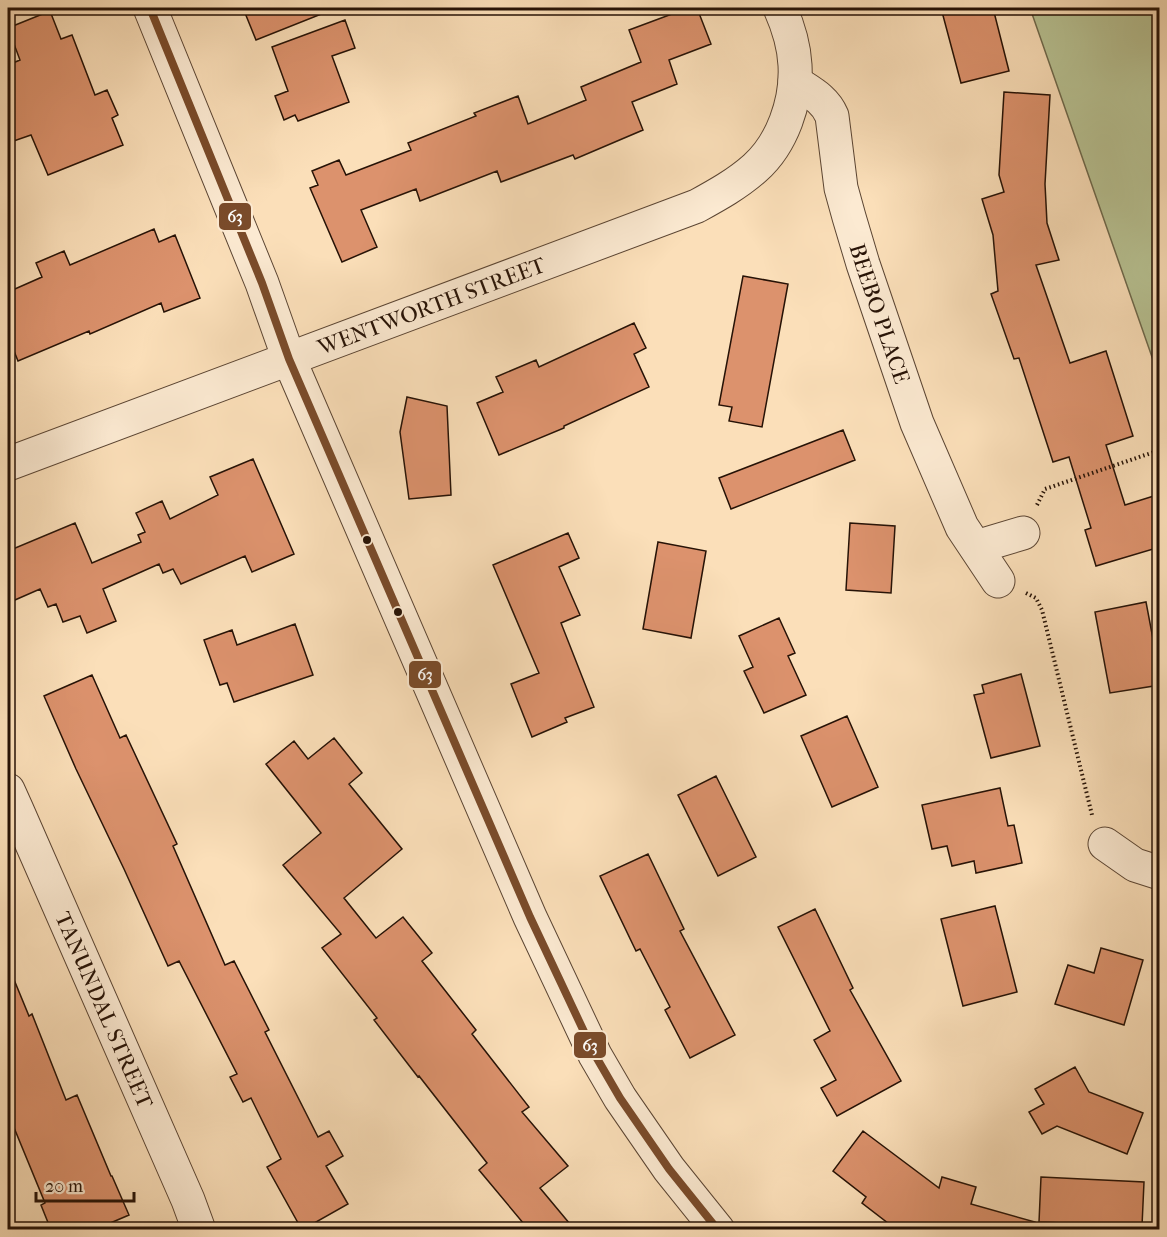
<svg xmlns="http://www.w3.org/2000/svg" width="1167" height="1237" viewBox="0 0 1167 1237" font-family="'IM FELL French Canon',serif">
<rect width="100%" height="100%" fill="#fbdfb9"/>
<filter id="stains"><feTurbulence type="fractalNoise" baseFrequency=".00333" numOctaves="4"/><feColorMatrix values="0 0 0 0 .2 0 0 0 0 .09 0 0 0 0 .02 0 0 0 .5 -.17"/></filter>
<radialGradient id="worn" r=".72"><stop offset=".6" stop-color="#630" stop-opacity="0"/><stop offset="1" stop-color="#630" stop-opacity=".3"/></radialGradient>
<path fill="#b8c394" stroke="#6f6a4d" stroke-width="1.5" d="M 1030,8 L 1159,8 L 1159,377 Z"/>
<path fill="#dc926d" stroke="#261206" stroke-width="1.5" d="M 243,8 L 334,8 L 334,9 L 256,40 Z
M 688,8 L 697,8 L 711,44 L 669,60 L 677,84 L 632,102 L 643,130 L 575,159 L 573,155 L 501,182 L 497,171 L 420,201 L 416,189 L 361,210 L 377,247 L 342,262 L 310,188 L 318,185 L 312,171 L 339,160 L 346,175 L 411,150 L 408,143 L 476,116 L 474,113 L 518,96 L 528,124 L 586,100 L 581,87 L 641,62 L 629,30 Z
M 941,8 L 993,8 L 1009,71 L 961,83 Z
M 50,11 L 61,39 L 72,35 L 95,95 L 107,90 L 118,115 L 112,118 L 123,145 L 48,175 L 31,135 L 8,143 L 8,65 L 20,60 L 8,28 Z
M 345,20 L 355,48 L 332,56 L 349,102 L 298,121 L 295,115 L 284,120 L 275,96 L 288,91 L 272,47 Z
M 1004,92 L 1050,95 L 1045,184 L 1047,223 L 1059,260 L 1036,265 L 1070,363 L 1106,351 L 1133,436 L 1106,445 L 1125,505 L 1160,494 L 1160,547 L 1096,566 L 1085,530 L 1091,528 L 1069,457 L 1053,462 L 1019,358 L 1014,359 L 991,294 L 998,291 L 993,235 L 982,199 L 1004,192 L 999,175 Z
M 154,229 L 159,242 L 175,235 L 200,298 L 164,312 L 161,303 L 90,334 L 89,331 L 18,361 L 8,336 L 8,292 L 42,277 L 36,263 L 64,251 L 70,265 Z
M 743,276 L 788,284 L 762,427 L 729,421 L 732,407 L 719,405 Z
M 634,323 L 646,348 L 634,354 L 649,387 L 564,426 L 564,428 L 499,455 L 477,403 L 503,392 L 496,377 L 536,360 L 539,367 Z
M 407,397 L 447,406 L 451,495 L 409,499 L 400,432 Z
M 843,430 L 855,460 L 731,509 L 719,478 Z
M 253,459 L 294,554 L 252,572 L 245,556 L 181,584 L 173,569 L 163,573 L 159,564 L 103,589 L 116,621 L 87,633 L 80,616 L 63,622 L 56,604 L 48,607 L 40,589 L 8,603 L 8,551 L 75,523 L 92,563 L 141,542 L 138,535 L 145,532 L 136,513 L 162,501 L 170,519 L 218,495 L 210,477 Z
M 850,523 L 895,526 L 891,593 L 846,590 Z
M 568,533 L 579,558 L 559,567 L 580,615 L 561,623 L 594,707 L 565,718 L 567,722 L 532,737 L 511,684 L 539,673 L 493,565 Z
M 658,542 L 706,551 L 691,638 L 643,629 Z
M 1146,602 L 1160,676 L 1160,685 L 1110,693 L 1095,612 Z
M 779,618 L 795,653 L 788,656 L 806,695 L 764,713 L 744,671 L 753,667 L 739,636 Z
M 295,624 L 313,675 L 234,702 L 227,683 L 220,685 L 204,640 L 232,630 L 237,645 Z
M 1021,674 L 1040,746 L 991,758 L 974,695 L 984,693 L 982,685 Z
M 92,675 L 120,738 L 126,735 L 177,844 L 173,846 L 225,965 L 234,961 L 269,1030 L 265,1032 L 318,1137 L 329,1131 L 343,1156 L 326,1166 L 348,1204 L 302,1230 L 267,1167 L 281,1159 L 251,1098 L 243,1102 L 230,1077 L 237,1074 L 179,961 L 168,966 L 124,869 L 76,769 L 44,696 Z
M 847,716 L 878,787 L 832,807 L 801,736 Z
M 334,738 L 362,773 L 349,784 L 402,849 L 344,898 L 376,938 L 403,917 L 432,953 L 422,961 L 476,1030 L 472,1034 L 529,1107 L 522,1112 L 568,1166 L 540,1188 L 575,1230 L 529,1230 L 479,1170 L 487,1163 L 419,1076 L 418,1077 L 374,1020 L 377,1018 L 322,948 L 341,934 L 283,865 L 321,833 L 266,764 L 294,741 L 308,759 Z
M 716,776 L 756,857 L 718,876 L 678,795 Z
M 1000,788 L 1008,826 L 1014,825 L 1022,863 L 976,873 L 974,861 L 952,866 L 947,846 L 932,849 L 922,805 Z
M 648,854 L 684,929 L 680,931 L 735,1035 L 690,1058 L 665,1010 L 670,1007 L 640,949 L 636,951 L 600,876 Z
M 995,906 L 1017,992 L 963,1006 L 941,919 Z
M 815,909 L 853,988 L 850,990 L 901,1081 L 837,1116 L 821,1088 L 836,1080 L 814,1040 L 830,1031 L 778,927 Z
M 1101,948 L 1143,960 L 1124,1025 L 1055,1004 L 1068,965 L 1094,973 Z
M 8,965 L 29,1016 L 32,1014 L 66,1100 L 77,1095 L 111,1176 L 112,1176 L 129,1215 L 94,1230 L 51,1230 L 41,1205 L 45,1203 L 8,1113 Z
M 1075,1067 L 1089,1092 L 1143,1113 L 1127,1154 L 1057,1126 L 1042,1134 L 1029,1112 L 1044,1104 L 1035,1089 Z
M 863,1131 L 939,1188 L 942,1177 L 976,1187 L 971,1204 L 1035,1222 L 1034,1230 L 897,1230 L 862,1203 L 866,1197 L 833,1171 Z
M 1041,1177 L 1144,1182 L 1142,1226 L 1039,1222 Z"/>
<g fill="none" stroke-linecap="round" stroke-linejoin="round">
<g stroke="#5b4533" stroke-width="35">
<g id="minor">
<path d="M 150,8 L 262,283 L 289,359 L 530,917 L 595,1055 L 620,1098 L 669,1169 L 718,1230"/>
<path id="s1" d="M 795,82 C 810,92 825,99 832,116 L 841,188 L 849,217 L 863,264 L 917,423 L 962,527 L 998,581"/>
<path id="s2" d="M 8,464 L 697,206 C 717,195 737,184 755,168 C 782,144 797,102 795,65 C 794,45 788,26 780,8"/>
<path d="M 976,547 L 1023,533"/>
<path id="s3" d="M 8,790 L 17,810 L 188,1200 L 199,1230"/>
<path d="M 1105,844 L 1135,865 L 1160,873"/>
</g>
</g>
<path stroke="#261206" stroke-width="4" stroke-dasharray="1.5 3" stroke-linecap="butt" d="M 1037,505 L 1045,489 L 1160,450
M 1026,593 L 1036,598 L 1042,610 L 1092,815"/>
<use href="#minor" stroke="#fcead2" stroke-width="33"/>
<g stroke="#fcead2" stroke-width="12">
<path id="bus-1" d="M 150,8 L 262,283 L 289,359 L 530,917 L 595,1055 L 620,1098 L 669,1169 L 718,1230"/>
</g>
<use href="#bus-1" stroke="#7a4b2a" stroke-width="8"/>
</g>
<g fill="#261206" stroke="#fcead2" stroke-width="2">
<circle cx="367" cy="540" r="5"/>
<circle cx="398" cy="612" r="5"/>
</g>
<g text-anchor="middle" stroke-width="5" stroke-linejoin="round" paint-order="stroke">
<g font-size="22" fill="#261206" stroke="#fcead2">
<text dy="8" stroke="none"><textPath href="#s2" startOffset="452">WENTWORTH STREET</textPath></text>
<text dy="8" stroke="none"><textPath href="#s1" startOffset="255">BEEBO PLACE</textPath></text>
<text dy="8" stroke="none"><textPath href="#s3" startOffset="240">TANUNDAL STREET</textPath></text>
</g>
</g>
<g stroke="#fcead2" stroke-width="2">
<rect x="218" y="202" width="34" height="29" rx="6" fill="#7a4b2a"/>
<rect x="408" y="660" width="34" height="29" rx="6" fill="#7a4b2a"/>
<rect x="573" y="1031" width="34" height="28" rx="6" fill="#7a4b2a"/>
</g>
<g font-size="16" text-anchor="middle" font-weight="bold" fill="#fff">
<text x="235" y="222">63</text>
<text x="425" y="680">63</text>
<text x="590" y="1051">63</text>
</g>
<rect width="1167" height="1237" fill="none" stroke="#fbdfb9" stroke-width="30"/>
<rect x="9" y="9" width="1149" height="1219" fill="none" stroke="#261206" stroke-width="3"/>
<rect x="15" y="15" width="1137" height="1207" fill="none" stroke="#261206" stroke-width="1.5"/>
<path d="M36 1192v9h98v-9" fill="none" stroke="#261206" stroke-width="3"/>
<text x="45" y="1192" font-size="18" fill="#261206" stroke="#fcead2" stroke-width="4.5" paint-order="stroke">20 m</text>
<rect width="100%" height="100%" filter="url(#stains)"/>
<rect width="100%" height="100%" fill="url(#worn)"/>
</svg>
